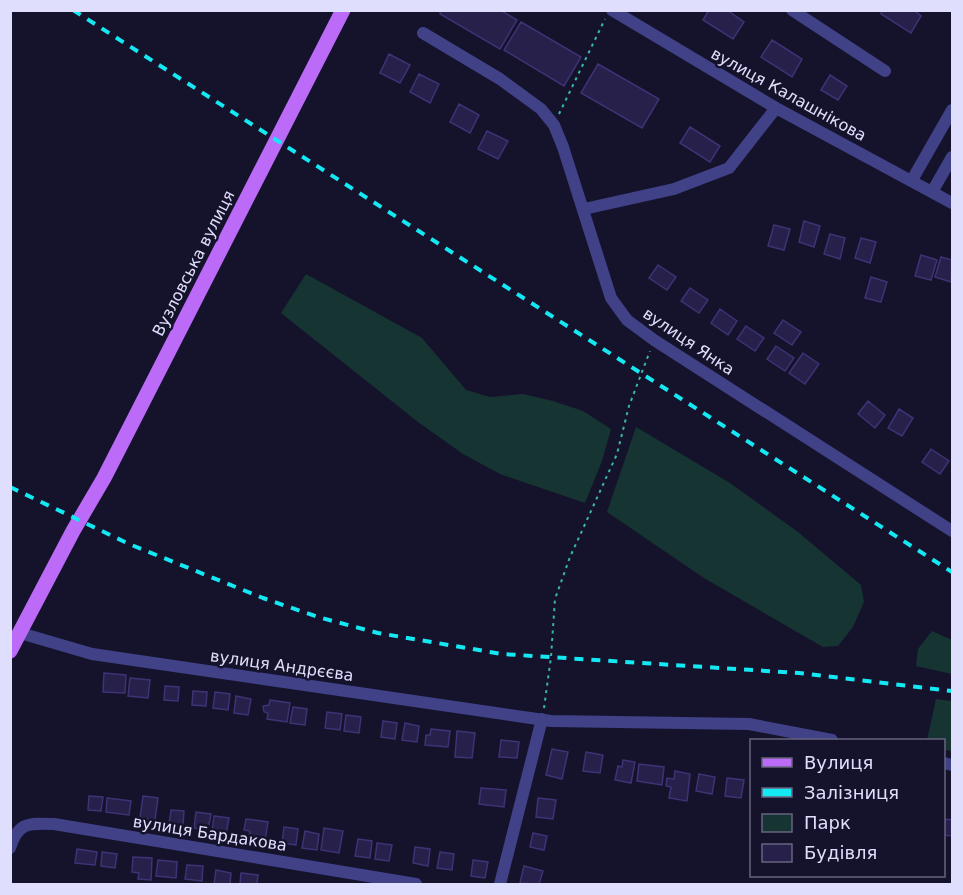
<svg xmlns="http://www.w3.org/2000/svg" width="963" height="895" viewBox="0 0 963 895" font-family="'DejaVu Sans',sans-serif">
<rect width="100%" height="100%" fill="#15132b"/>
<path fill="#163432" d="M 306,274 L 422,338 L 466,390 L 490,397 L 523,394 L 553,401 L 583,411 L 611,429 L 602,461 L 585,503 L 500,474 L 463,454 L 418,422 L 281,313 Z
M 636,427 L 730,483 L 798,532 L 861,585 L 864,602 L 853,627 L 838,646 L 823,647 L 704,578 L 607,512 Z
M 932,631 L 952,640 L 952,674 L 916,666 L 918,649 Z
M 936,699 L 952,701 L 952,751 L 944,750 L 944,740 L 927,740 Z"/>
<path fill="#26204b" stroke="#3d3375" stroke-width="1.5" d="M 441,10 L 500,10 L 517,20 L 500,49 L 440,14 Z
M 709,10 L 727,10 L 744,22 L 733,39 L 703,20 Z
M 882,10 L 914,10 L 921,16 L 911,33 L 881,14 Z
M 521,22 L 581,57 L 564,86 L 504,50 Z
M 772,40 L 802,59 L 792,77 L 761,57 Z
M 389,54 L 410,65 L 400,83 L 380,73 Z
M 598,64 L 659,99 L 642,128 L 581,93 Z
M 419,74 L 439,84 L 430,103 L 410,92 Z
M 830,75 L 847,86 L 838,100 L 821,90 Z
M 459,104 L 479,115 L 470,133 L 450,122 Z
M 690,127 L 720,146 L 710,162 L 680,143 Z
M 487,131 L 508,141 L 498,159 L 478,149 Z
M 804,221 L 820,226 L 814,247 L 799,242 Z
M 774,225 L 790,229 L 784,250 L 768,246 Z
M 830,234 L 845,238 L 840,259 L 824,254 Z
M 861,238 L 876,242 L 870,263 L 855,258 Z
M 921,255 L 937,260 L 931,280 L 915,276 Z
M 941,257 L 952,260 L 951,282 L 935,277 Z
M 658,265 L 676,277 L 667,290 L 649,278 Z
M 871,277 L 887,282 L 881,302 L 865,298 Z
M 690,288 L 708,300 L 699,313 L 681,301 Z
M 720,309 L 737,321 L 728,335 L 711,323 Z
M 783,320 L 801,332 L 792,345 L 774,333 Z
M 746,326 L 764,338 L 755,351 L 737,339 Z
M 776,346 L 794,358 L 785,371 L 767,359 Z
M 803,353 L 819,364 L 805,384 L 789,373 Z
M 868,401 L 885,415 L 875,428 L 858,414 Z
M 899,409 L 913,418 L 902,436 L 888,428 Z
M 931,449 L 949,461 L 940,474 L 922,462 Z
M 104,673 L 126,675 L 125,693 L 103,692 Z
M 130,678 L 150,680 L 148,698 L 128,696 Z
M 165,686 L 179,687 L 178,701 L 164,700 Z
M 193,691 L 207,692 L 206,706 L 192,705 Z
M 215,692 L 230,694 L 228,710 L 213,708 Z
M 236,696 L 251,699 L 248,715 L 234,713 Z
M 270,700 L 290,703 L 287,722 L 267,719 L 268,713 L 264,712 L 263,706 L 269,705 Z
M 293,707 L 307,709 L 305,725 L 290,723 Z
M 327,712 L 342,714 L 340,730 L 325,728 Z
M 346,715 L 361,717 L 359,733 L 344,731 Z
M 383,721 L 397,723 L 395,739 L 381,737 Z
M 405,723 L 419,726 L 417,742 L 402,740 Z
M 431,729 L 450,731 L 448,747 L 425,745 L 426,735 L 430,735 Z
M 457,731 L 475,733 L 472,758 L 455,757 Z
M 501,740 L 519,742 L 517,758 L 499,757 Z
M 552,749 L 568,752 L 562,779 L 546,775 Z
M 586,752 L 603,755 L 600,773 L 583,771 Z
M 623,760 L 635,762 L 631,783 L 615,780 L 618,766 L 622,767 Z
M 639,764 L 664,767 L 662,785 L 637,781 Z
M 675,771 L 690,774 L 687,801 L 669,798 L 671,787 L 666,786 L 667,778 L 674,779 Z
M 699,774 L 715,777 L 712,794 L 696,791 Z
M 727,778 L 744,780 L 741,798 L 725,796 Z
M 481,788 L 506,790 L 504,807 L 479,804 Z
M 89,796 L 103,797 L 101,811 L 88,810 Z
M 143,796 L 158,798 L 155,820 L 140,818 Z
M 107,798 L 131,801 L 129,815 L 106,812 Z
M 538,798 L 556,800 L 553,819 L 536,817 Z
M 171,810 L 184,811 L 183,825 L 169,824 Z
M 196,812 L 211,814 L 208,830 L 194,828 Z
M 214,816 L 229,818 L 226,834 L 212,832 Z
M 246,819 L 268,822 L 265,841 L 249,838 L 250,831 L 244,830 Z
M 944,819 L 952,820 L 952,836 L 944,835 Z
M 284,827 L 298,829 L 296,845 L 282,843 Z
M 324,828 L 343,831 L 339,853 L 321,850 Z
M 305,831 L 319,834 L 317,850 L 302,848 Z
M 533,833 L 547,836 L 544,850 L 530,847 Z
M 358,839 L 372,841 L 370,858 L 355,856 Z
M 377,843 L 392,845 L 389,861 L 375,859 Z
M 415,847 L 430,849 L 428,866 L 413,863 Z
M 77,849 L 97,852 L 95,865 L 75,863 Z
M 102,852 L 117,854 L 115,868 L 101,866 Z
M 440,852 L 454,854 L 452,870 L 437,868 Z
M 133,857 L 152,858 L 151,880 L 138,879 L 139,873 L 132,872 Z
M 158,860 L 177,862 L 176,878 L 156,876 Z
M 473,860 L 488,862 L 485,878 L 471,876 Z
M 187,865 L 203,866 L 202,881 L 185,879 Z
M 524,866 L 543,871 L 539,884 L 520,883 Z
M 216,870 L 231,873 L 230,884 L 214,884 Z
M 241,873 L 258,875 L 257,884 L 240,884 Z"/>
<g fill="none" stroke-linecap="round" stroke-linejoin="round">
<path stroke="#38b7a9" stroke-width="2" stroke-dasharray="3 4.5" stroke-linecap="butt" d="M 559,114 L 605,19
M 544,708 L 551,657 L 555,599 L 570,557 L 617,454 L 629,406 L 650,351"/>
<path stroke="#404187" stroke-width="12" d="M 612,10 L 776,108 L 952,203
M 792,10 L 885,71
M 423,33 L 500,79 L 541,109 L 554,125 L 563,147 L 611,298 L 627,320 L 654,340 L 952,531
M 912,180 L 952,110
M 932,192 L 952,157
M 584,209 L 674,189 L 729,168 L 776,108
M 20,633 L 92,654 L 551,721 L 749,724 L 832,740
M 944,763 L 952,765
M 10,848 C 18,822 29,823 54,824 L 416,884
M 500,884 L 542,719"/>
<path stroke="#bb6bf7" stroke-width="15" d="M 10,651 L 73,531 L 104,478 L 343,10"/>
<path stroke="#14e8f3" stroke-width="4" stroke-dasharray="9 8" stroke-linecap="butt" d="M 73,10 L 952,572
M 10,487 L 129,544 L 263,598 L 318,617 L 378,633 L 502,654 L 799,673 L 952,691"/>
</g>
<g text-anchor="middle" stroke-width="5" stroke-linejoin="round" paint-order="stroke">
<g font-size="16" fill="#e0defd" stroke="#15132b">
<text transform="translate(789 94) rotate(29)" y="6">вулиця Калашнікова</text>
<text transform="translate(193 263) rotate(-63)" y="6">Вузловська вулиця</text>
<text transform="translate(689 341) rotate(34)" y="6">вулиця Янка</text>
<text transform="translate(282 665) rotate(8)" y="6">вулиця Андрєєва</text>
<text transform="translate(210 833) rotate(9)" y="6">вулиця Бардакова</text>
</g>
</g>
<rect width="963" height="895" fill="none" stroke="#e0defd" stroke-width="24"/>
<rect x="750" y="739" width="195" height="138" fill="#15132b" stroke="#66647f" stroke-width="1.5"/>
<rect x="762" y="758" width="30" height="9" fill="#bb6bf7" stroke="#66647f" stroke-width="1.5"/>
<text x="804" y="769" font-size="18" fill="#e0defd">Вулиця</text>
<rect x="762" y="788" width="30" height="9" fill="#14e8f3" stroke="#66647f" stroke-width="1.5"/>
<text x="804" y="799" font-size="18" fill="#e0defd">Залізниця</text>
<rect x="762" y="814" width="30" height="18" fill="#163432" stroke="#66647f" stroke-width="1.5"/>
<text x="804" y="829" font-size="18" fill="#e0defd">Парк</text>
<rect x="762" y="844" width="30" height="18" fill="#26204b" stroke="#66647f" stroke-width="1.5"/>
<text x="804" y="859" font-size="18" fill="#e0defd">Будівля</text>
</svg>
